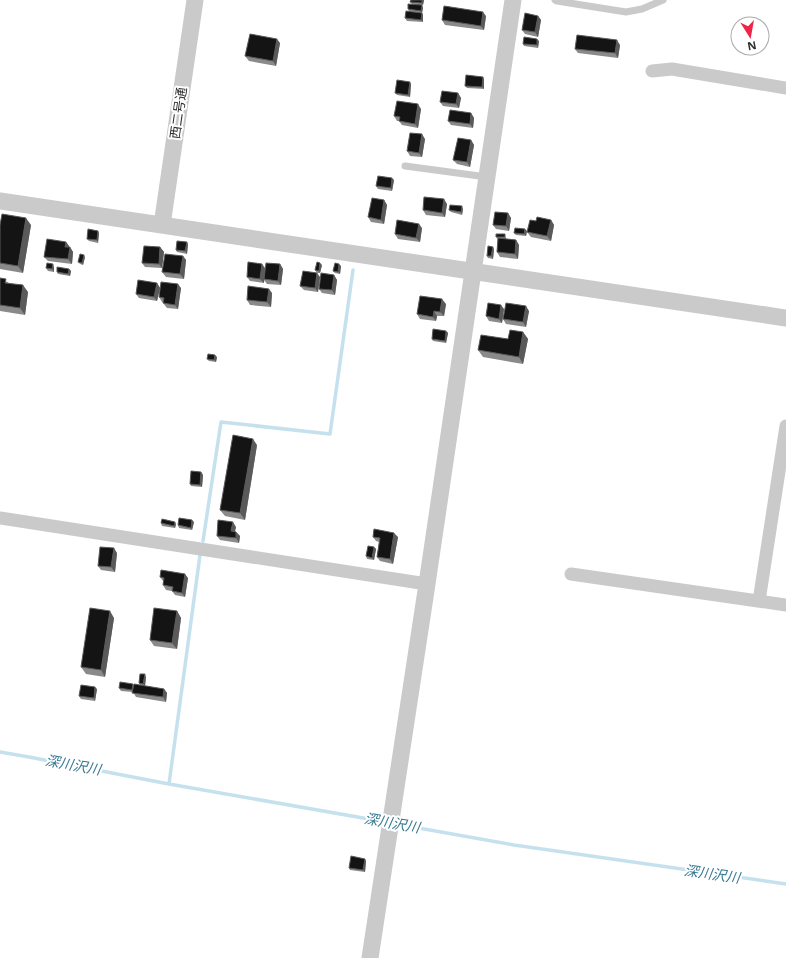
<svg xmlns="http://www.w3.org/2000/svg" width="786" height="958" viewBox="0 0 786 958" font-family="'Open Sans','Noto Sans JP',sans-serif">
<rect width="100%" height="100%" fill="#fff"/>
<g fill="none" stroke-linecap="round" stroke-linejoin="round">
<path stroke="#c4e1ed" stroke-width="3.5" d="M 203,541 L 221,422 L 330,434 L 353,270
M 0,752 L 29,757 L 169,784 L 386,822
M 169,784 L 200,555
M 396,824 L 514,845 L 786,884"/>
<path stroke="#cacaca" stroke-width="7" d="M 555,0 L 557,1 L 626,12 L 642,9 L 663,0
M 405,166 L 487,177"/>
<path stroke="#cacaca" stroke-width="13" d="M 652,71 L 672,69 L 786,88
M 0,518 L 427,584
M 571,574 L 786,605
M 759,601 L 786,426"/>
<path stroke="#cacaca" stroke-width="17" d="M 0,201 L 786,318
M 162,225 L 195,0
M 370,958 L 427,584 L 513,0"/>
</g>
<path fill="#8a8a8a" d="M 411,0 L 424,0 L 423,5 L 419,5 L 422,5 L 423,8 L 422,13 L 423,15 L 423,22 L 407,21 L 405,18 L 415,12 L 409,11 L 408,9 L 412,4 L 410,2 Z
M 486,16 L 484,30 L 445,25 L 442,20 Z
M 538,16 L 541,20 L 538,37 L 525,34 L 522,30 Z
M 539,41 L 538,48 L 524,46 L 523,44 Z
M 280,43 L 276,66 L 249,61 L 245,56 Z
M 620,45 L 618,58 L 578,53 L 575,49 Z
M 484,79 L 484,89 L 467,88 L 465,86 Z
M 411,84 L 410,97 L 397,95 L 395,93 Z
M 458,93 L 461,98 L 459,108 L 443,106 L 440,102 Z
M 421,109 L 418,128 L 402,125 L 399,121 L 397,121 L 394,116 Z
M 471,113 L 474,118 L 473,128 L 451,125 L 448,121 Z
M 425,139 L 422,157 L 410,156 L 407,151 Z
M 471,140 L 474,145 L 470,167 L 457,164 L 453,160 Z
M 394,180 L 392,191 L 378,189 L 376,186 Z
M 384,200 L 387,205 L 384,224 L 371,222 L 368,217 Z
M 447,204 L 445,217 L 426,215 L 423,210 Z
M 463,209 L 462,215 L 451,212 L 449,210 Z
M 508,213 L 511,218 L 509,231 L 496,229 L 493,225 Z
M 551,220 L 554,225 L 551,241 L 531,237 L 527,232 Z
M 0,225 L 31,225 L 23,273 L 0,269 Z
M 422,228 L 420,242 L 398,239 L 395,234 Z
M 527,231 L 526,236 L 516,235 L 514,233 Z
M 99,233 L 98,243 L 89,241 L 87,239 Z
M 496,237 L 506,237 L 506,239 L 516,240 L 519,245 L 518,259 L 500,257 L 497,252 L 498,239 Z
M 66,242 L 69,246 L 69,247 L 70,247 L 73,252 L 72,264 L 48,261 L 44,257 Z
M 188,244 L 187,254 L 177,252 L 176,250 Z
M 160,247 L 164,252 L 162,268 L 145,267 L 142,263 Z
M 494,249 L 493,259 L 488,258 L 487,256 Z
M 183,256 L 186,260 L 184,279 L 166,277 L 162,272 Z
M 85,257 L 83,265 L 80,264 L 78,262 Z
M 280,264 L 283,269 L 281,285 L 267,284 L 264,280 L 264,283 L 250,281 L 247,277 L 265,268 Z
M 322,265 L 320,273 L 317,273 L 315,270 Z
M 341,266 L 340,274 L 335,273 L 333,271 Z
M 54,267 L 54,272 L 48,271 L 46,268 Z
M 69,269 L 71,271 L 70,276 L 58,274 L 57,272 Z
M 334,275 L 337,280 L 335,295 L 322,293 L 319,289 Z
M 320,277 L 318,292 L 304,290 L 300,286 Z
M 0,278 L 9,283 L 28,292 L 25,315 L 0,311 Z
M 157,283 L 160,288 L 157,301 L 139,298 L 136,294 Z
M 181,288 L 178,309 L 167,308 L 163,303 L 164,302 L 162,302 L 159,297 Z
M 272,293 L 271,307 L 250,305 L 247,300 Z
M 446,304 L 444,316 L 437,316 L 436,321 L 420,319 L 417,314 Z
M 504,309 L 502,323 L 489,321 L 486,316 Z
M 529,311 L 526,327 L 506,324 L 503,319 Z
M 446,331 L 448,333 L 446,343 L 433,341 L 432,339 Z
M 523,332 L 528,339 L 523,364 L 483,357 L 478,350 L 508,339 Z
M 217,357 L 216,362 L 209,361 L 207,359 Z
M 257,445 L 245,520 L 225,516 L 220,510 Z
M 201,472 L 203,475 L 202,487 L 191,486 L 190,484 Z
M 194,522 L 192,530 L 179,528 L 178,525 Z
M 161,523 L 176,524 L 175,528 L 162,526 Z
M 236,527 L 235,531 L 240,536 L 239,543 L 220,540 L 217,536 Z
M 373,537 L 398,537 L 393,564 L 380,561 L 377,557 L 379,542 L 376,541 Z
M 374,547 L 376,549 L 374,560 L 367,559 L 366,556 Z
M 117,553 L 115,572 L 101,570 L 98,566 Z
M 160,577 L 188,578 L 185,597 L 175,595 L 172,591 L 166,590 L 163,585 L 163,581 Z
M 177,611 L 181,618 L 177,649 L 154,646 L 150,640 Z
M 114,618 L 105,677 L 86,674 L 81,667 Z
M 146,677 L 145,686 L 164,689 L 167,693 L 166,702 L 136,697 L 133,692 L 121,691 L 119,688 L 134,685 L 140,685 L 139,683 Z
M 97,689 L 95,701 L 81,699 L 79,696 Z
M 366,861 L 365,872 L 350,870 L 349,868 Z"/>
<path fill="#5a5a5a" d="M 422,0 L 424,0 L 423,5 L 422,3 Z
M 422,5 L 423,8 L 422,13 L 421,11 Z
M 483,12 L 486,16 L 484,30 L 481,26 Z
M 422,13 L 423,15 L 423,22 L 421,20 Z
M 538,16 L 541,20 L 538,37 L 535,32 Z
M 277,39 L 280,43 L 276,66 L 273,61 Z
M 537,39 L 539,41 L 538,48 L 537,45 Z
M 617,40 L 620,45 L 618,58 L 615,53 Z
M 483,77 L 484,79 L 484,89 L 482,87 Z
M 410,82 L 411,84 L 410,97 L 408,95 Z
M 458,93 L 461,98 L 459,108 L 456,104 Z
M 418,104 L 421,109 L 418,128 L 415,124 Z
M 471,113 L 474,118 L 473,128 L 470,124 Z
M 422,134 L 425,139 L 422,157 L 419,153 Z
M 471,140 L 474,145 L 470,167 L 467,162 Z
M 392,178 L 394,180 L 392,191 L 391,188 Z
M 444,199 L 447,204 L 445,217 L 442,213 Z
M 384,200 L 387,205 L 384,224 L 381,220 Z
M 462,206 L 463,209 L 462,215 L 461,212 Z
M 508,213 L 511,218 L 509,231 L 506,226 Z
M 26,218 L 31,225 L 23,273 L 18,266 Z
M 551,220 L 554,225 L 551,241 L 547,236 Z
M 419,224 L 422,228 L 420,242 L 416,238 Z
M 525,229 L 527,231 L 526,236 L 524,234 Z
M 98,231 L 99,233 L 98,243 L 97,240 Z
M 516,240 L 519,245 L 518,259 L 515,254 Z
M 66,242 L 69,246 L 69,251 L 65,247 Z
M 187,242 L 188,244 L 187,254 L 185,251 Z
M 70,247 L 73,252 L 72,264 L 68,259 Z
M 160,247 L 164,252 L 162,268 L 159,264 Z
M 493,247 L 494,249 L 493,259 L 491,256 Z
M 84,255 L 85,257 L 83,265 L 82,263 Z
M 183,256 L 186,260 L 184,279 L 180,274 Z
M 320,263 L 322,265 L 320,273 L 319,271 Z
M 53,264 L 54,267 L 54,272 L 52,269 Z
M 262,264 L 265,268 L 264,283 L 260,279 Z
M 280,264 L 283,269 L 281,285 L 278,281 Z
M 339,264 L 341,266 L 340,274 L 338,272 Z
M 69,269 L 71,271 L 70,276 L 68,274 Z
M 317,273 L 320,277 L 318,292 L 315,288 Z
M 334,275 L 337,280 L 335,295 L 332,290 Z
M 157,283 L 160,288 L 157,301 L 154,297 Z
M 178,284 L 181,288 L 178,309 L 175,305 Z
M 23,285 L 28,292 L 25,315 L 20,308 Z
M 269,289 L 272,293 L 271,307 L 267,302 Z
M 442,299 L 446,304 L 444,316 L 440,312 Z
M 501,305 L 504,309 L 502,323 L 499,319 Z
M 526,306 L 529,311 L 526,327 L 523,322 Z
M 434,311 L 437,316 L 436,321 L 433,317 Z
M 446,331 L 448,333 L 446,343 L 445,341 Z
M 523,332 L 528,339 L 523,364 L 519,357 Z
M 215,355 L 217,357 L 216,362 L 214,360 Z
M 253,439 L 257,445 L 245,520 L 240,513 Z
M 201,472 L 203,475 L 202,487 L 200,485 Z
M 192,520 L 194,522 L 192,530 L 191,528 Z
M 175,522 L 176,524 L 175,528 L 174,526 Z
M 233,522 L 236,527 L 234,535 L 231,531 Z
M 236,532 L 240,536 L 239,543 L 236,538 Z
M 394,533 L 398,537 L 393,564 L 390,559 Z
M 374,547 L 376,549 L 374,560 L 372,558 Z
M 114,548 L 117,553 L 115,572 L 111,567 Z
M 185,574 L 188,578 L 185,597 L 182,593 Z
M 110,611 L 114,618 L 105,677 L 101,670 Z
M 177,611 L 181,618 L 177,649 L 172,643 Z
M 145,674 L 146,677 L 145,686 L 143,684 Z
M 95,687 L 97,689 L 95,701 L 94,698 Z
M 164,689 L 167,693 L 166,702 L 163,697 Z
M 365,859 L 366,861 L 365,872 L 363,870 Z"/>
<path fill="#141414" stroke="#5a5a5a" d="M 411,0 L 422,0 L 422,3 L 410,2 Z
M 408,4 L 422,5 L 421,11 L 408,9 Z
M 444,6 L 483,12 L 481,26 L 442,20 Z
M 406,11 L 422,13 L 421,20 L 405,18 Z
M 525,13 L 538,16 L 535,32 L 522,30 Z
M 250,34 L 277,39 L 273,61 L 245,56 Z
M 577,35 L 617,40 L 615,53 L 575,49 Z
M 524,37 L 537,39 L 537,45 L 523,44 Z
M 466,75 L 483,77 L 482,87 L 465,86 Z
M 397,80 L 410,82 L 408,95 L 395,93 Z
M 442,91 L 458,93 L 456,104 L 440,102 Z
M 397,101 L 418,104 L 415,124 L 399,121 L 400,117 L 394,116 Z
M 450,110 L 471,113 L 470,124 L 448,121 Z
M 410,133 L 422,134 L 419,153 L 407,151 Z
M 458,138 L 471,140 L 467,162 L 453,160 Z
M 378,176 L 392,178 L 391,188 L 376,186 Z
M 424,197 L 444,199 L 442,213 L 423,210 Z
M 372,198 L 384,200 L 381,220 L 368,217 Z
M 450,205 L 462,206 L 461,212 L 449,210 Z
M 495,212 L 508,213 L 506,226 L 493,225 Z
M 2,214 L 26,218 L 18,266 L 0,263 L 0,225 Z
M 537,217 L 551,220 L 547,236 L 527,232 L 530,220 L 536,221 Z
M 397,220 L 419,224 L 416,238 L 395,234 Z
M 515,228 L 525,229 L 524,234 L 514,233 Z
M 88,229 L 98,231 L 97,240 L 87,239 Z
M 496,234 L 505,234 L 505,237 L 496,237 Z
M 498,238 L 516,240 L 515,254 L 497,252 Z
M 47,239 L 66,242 L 65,247 L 70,247 L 68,259 L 44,257 Z
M 177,241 L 187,242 L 185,251 L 176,250 Z
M 144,246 L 160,247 L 159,264 L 142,263 Z
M 488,246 L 493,247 L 491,256 L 487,256 Z
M 80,254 L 84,255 L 82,263 L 78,262 Z
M 165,254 L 183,256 L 180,274 L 162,272 Z
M 248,262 L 262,264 L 260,279 L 247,277 Z
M 317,262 L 320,263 L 319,271 L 315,270 Z
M 47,263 L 53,264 L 52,269 L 46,268 Z
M 266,263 L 280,264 L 278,281 L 264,279 Z
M 335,263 L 339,264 L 338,272 L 333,271 Z
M 57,267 L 69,269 L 68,274 L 57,272 Z
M 303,271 L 317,273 L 315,288 L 300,286 Z
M 321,273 L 334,275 L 332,290 L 319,289 Z
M 0,278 L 6,279 L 5,283 L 23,285 L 20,308 L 0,305 Z
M 138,280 L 157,283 L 154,297 L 136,294 Z
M 161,282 L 178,284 L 175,305 L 163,303 L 164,298 L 159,297 Z
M 248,286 L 269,289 L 267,302 L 247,300 Z
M 420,296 L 442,299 L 440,312 L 434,311 L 433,317 L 417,314 Z
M 488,303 L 501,305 L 499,319 L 486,316 Z
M 506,303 L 526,306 L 523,322 L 503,319 Z
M 433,329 L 446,331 L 445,341 L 432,339 Z
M 510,330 L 523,332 L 519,357 L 478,350 L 481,335 L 508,339 Z
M 208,354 L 215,355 L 214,360 L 207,359 Z
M 233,435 L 253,439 L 240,513 L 220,510 Z
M 191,471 L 201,472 L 200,485 L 190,484 Z
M 179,518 L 192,520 L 191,528 L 178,525 Z
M 162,519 L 175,522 L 174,526 L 161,523 Z
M 218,520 L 233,522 L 231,531 L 236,532 L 236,538 L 217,536 Z
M 374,529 L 394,533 L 390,559 L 377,557 L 380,538 L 373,537 Z
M 368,546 L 374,547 L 372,558 L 366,556 Z
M 100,547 L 114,548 L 111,567 L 98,566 Z
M 161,570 L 185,574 L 182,593 L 172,591 L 173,587 L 163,585 L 164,578 L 160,577 Z
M 90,608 L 110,611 L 101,670 L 81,667 Z
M 154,608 L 177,611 L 172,643 L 150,640 Z
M 140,674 L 145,674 L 143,684 L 139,683 Z
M 120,682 L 133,684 L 132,690 L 119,688 Z
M 134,684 L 164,689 L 163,697 L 132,693 Z
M 81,685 L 95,687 L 94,698 L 79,696 Z
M 351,856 L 365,859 L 363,870 L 349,868 Z"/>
<g text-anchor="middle" stroke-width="4" stroke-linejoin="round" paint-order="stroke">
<g font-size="13" fill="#2d2d2d" stroke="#fff">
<text transform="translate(178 113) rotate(-82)" y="5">西二号通</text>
</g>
<g font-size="14" font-style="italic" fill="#377993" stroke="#fff">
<text transform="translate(73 765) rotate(10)" y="5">深川沢川</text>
<text transform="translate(392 823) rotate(10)" y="5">深川沢川</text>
<text transform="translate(712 874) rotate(8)" y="5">深川沢川</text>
</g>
</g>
<g transform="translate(750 36) rotate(169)"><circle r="19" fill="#ffffff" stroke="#ababab"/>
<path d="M0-3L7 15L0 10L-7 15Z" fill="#ee2548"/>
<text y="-6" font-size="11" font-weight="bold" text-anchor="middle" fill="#2d2d2d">N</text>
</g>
</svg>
